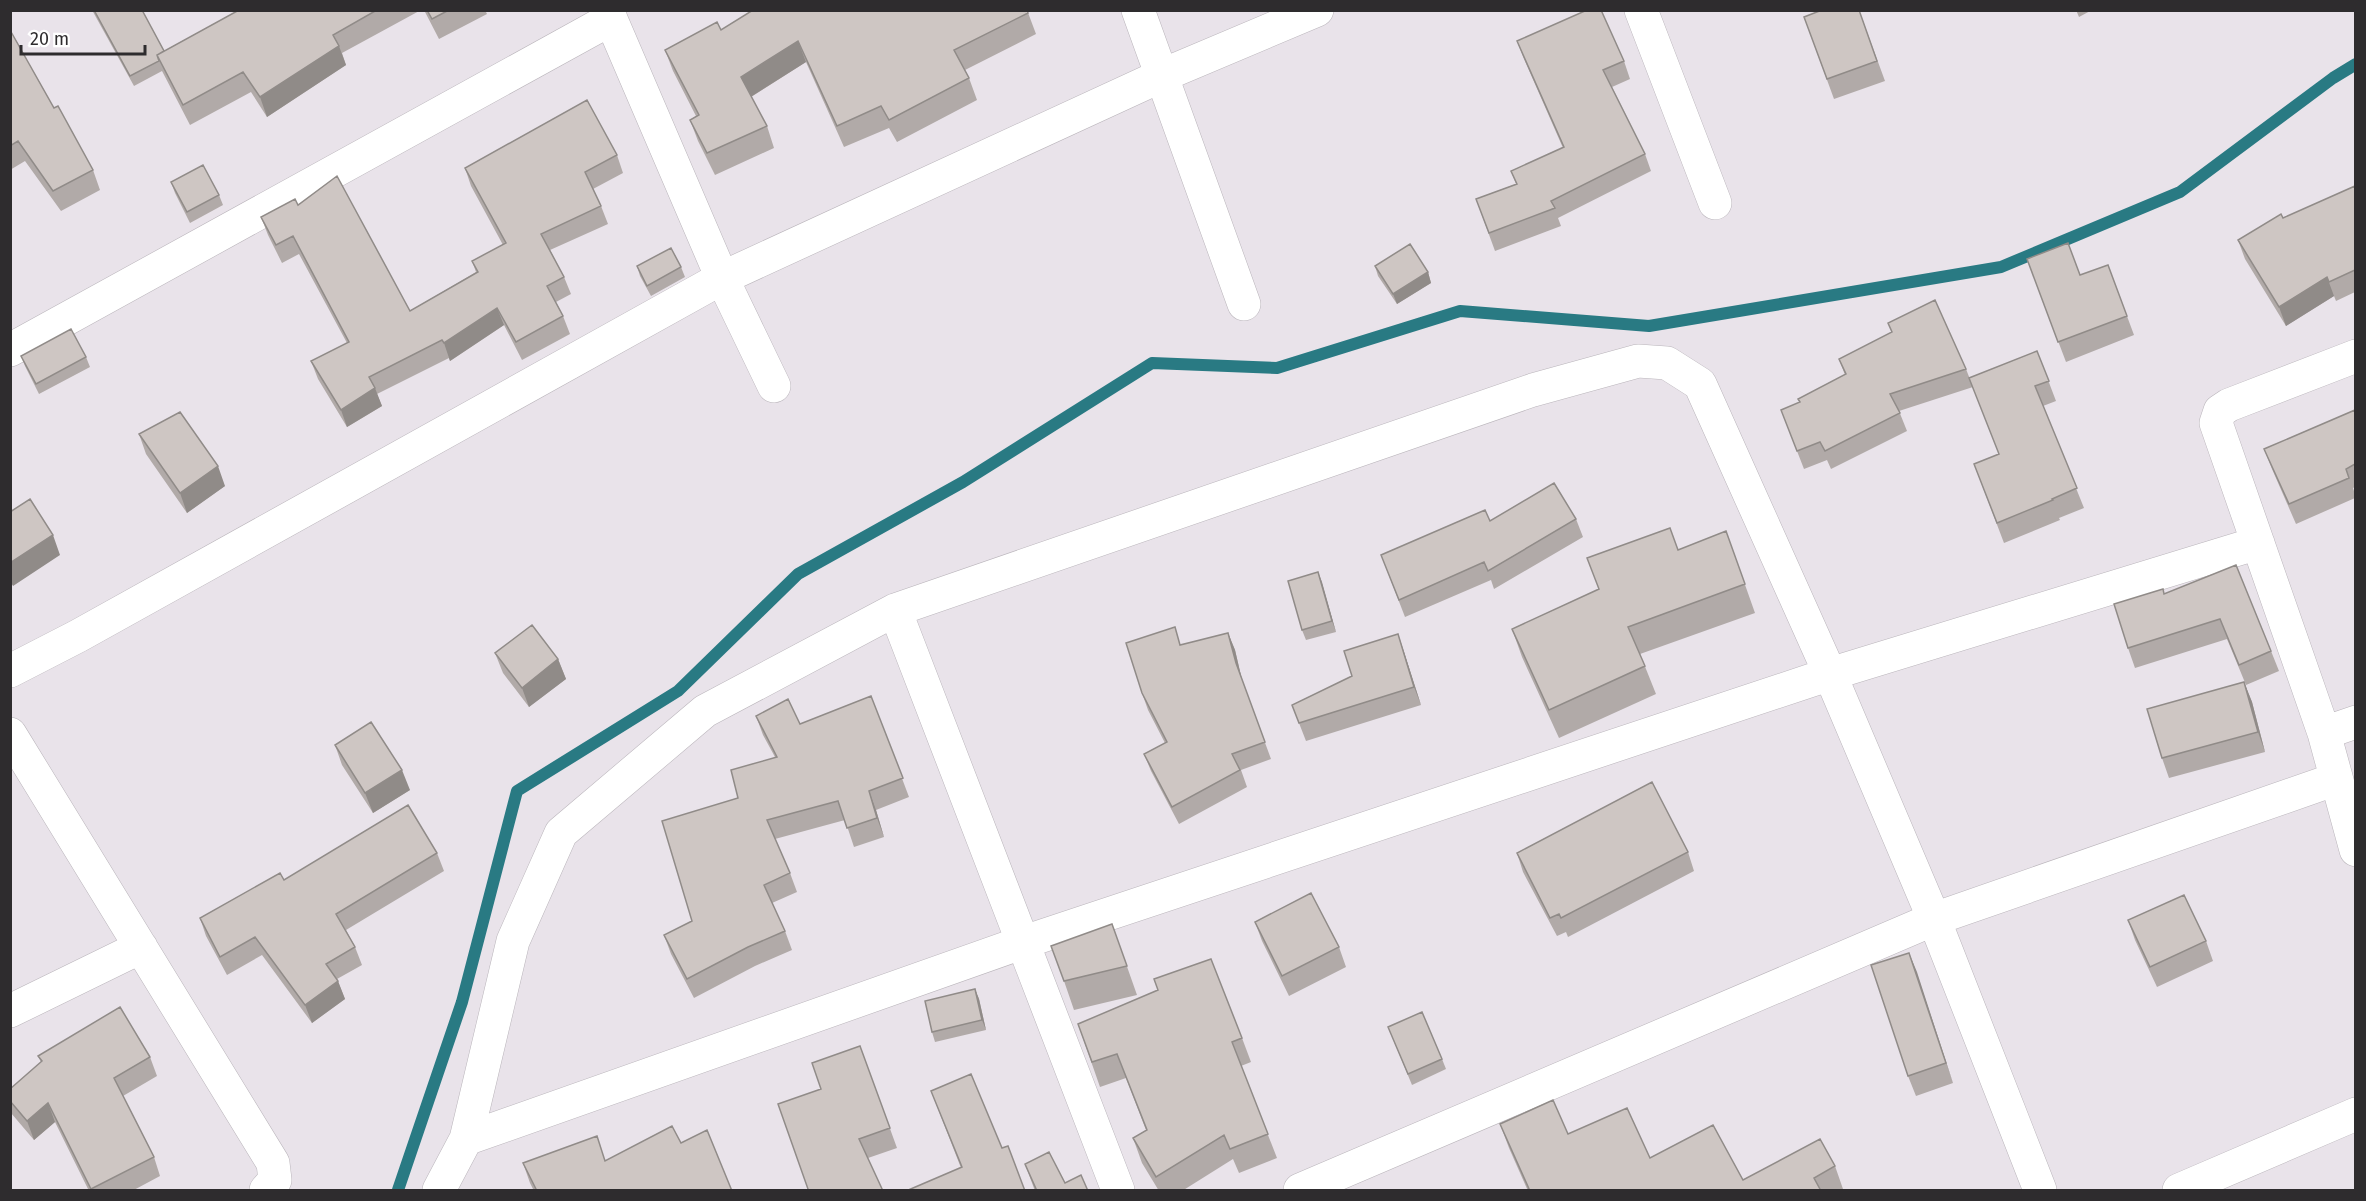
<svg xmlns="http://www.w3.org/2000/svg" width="2366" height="1201" viewBox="0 0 2366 1201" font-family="'Fira Sans',sans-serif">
<rect width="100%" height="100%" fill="#e9e3ea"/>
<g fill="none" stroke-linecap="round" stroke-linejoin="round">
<path stroke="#297a83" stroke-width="12" d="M 398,1190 L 462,1002 L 517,791 L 678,691 L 798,574 L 963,482 L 1152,363 L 1277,368 L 1460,311 L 1649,326 L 2001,267 L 2180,192 L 2333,78 L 2356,64"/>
<g stroke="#bab5bb" stroke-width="34">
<path id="street" d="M 607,10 L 722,278 L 774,386
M 1138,10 L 1244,304
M 1641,10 L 1715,203
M 10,350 L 611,19
M 895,610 L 1118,1190
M 10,671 L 78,636 L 722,278 L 1163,75 L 1317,10
M 2356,722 L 2324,733 L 2356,850
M 2324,733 L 2216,423 L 2220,411 L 2229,405 L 2356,356
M 10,734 L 273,1163 L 275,1180 L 266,1190
M 10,1011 L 141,947
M 466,1139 L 1024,942 L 1830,674 L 2258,543
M 439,1190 L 466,1139 L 513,941 L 561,833 L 705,711 L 895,610 L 1533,390 L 1638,361 L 1667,363 L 1700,384 L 1830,674 L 1934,919 L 2040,1190
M 1300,1190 L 1934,919 L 2336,779
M 2179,1190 L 2356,1114"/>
</g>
<use href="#street" stroke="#fff" stroke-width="33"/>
</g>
<path fill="#b1aaa8" d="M 92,10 L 142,10 L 164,51 L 239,10 L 421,10 L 342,53 L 346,65 L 267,117 L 251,92 L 190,125 L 162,71 L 134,86 Z
M 424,10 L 485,10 L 487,14 L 439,39 Z
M 1027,10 L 1036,34 L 965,70 L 969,78 L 977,100 L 897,142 L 889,128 L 844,147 L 806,62 L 751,97 L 767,126 L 774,148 L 715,175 L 698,141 L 690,120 L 696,116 L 673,71 L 665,50 L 721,30 Z
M 1859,10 L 1885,81 L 1834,99 L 1804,17 Z
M 2076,10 L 2092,10 L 2079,17 Z
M 10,30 L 54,108 L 93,170 L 100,190 L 61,211 L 25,161 L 10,170 Z
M 1517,41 L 1624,61 L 1630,79 L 1612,87 L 1645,154 L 1651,171 L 1558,218 L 1561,226 L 1495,251 L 1476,199 L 1516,184 L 1511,171 L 1563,148 L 1524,59 Z
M 617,155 L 623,173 L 593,189 L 601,206 L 608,224 L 550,250 L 564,277 L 571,294 L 556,302 L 563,316 L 570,334 L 522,360 L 504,325 L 450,361 L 449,358 L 377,394 L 382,406 L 347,427 L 318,379 L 311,361 L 347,343 L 299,254 L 282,263 L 268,235 L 261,217 L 298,205 L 410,311 L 476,272 L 472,261 L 503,245 L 471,186 L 465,168 Z
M 171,182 L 219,195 L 223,205 L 190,223 L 175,193 Z
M 2355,186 L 2355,292 L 2336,301 L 2334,296 L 2286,326 L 2245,259 L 2238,240 Z
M 2027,259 L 2080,275 L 2108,265 L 2134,335 L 2066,362 Z
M 637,266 L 681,267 L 685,277 L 651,296 L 640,276 Z
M 1375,266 L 1428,272 L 1431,283 L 1397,304 L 1378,276 Z
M 2037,351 L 2056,401 L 2043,406 L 2084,508 L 2059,518 L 2060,520 L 2004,543 L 1974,464 L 1999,454 L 1969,378 Z
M 21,356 L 86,357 L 90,367 L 39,394 L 25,366 Z
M 1839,359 L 1966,369 L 1973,387 L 1899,411 L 1907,431 L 1831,469 L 1827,460 L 1804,469 L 1781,410 L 1800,403 L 1798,399 L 1845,375 Z
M 2355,410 L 2355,487 L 2353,488 L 2355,494 L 2355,498 L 2296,524 L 2272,469 L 2264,449 Z
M 139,434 L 225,486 L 187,513 L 146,454 Z
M 1576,519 L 1583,537 L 1494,589 L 1491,580 L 1405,617 L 1381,555 Z
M 1726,531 L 1755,613 L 1640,654 L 1656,694 L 1559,738 L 1522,657 L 1512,629 L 1599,589 L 1678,550 Z
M 2236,565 L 2271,651 L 2279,671 L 2246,685 L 2227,639 L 2135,668 L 2128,648 L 2165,594 Z
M 1318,572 L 1336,632 L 1306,640 L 1302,630 Z
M 1228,633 L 1235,650 L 1242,680 L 1271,759 L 1241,770 L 1247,787 L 1179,824 L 1151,771 L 1144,754 L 1165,743 L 1148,710 L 1142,693 L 1181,645 Z
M 1398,634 L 1404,652 L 1421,705 L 1306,741 L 1292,705 L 1352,676 Z
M 495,653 L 558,659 L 566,679 L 529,707 L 503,673 Z
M 2244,682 L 2252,702 L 2265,752 L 2169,778 L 2162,758 Z
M 871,696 L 909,797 L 876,810 L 884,837 L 854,847 L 845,820 L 775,839 L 790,873 L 797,892 L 772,903 L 785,931 L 792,950 L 755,966 L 694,998 L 671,954 L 664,935 L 692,921 L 738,798 L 775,757 L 763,735 L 756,716 L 800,724 Z
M 335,745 L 410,790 L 373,813 L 342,765 Z
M 1688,852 L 1694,871 L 1568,937 L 1566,932 L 1557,936 L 1523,872 L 1517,853 Z
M 437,853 L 444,871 L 346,930 L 355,947 L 362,965 L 337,979 L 345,999 L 312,1023 L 262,955 L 227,975 L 206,936 L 200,918 L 284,880 Z
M 2128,920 L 2206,941 L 2213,961 L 2157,987 L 2135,940 Z
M 1255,922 L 1339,947 L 1346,967 L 1289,996 L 1262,941 Z
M 1112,924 L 1137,995 L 1074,1010 L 1064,981 Z
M 1909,953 L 1953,1083 L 1916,1096 L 1908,1076 Z
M 975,989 L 979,999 L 986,1030 L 935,1042 L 932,1032 Z
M 1078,1024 L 1242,1038 L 1251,1062 L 1241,1066 L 1277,1158 L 1239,1173 L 1233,1159 L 1182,1191 L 1159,1191 L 1142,1163 L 1133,1138 L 1146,1130 L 1126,1078 L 1100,1087 Z
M 1388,1027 L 1442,1059 L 1446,1069 L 1412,1085 Z
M 860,1046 L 897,1148 L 868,1158 L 808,1189 L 821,1089 Z
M 38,1056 L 150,1057 L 157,1076 L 123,1096 L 154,1157 L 160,1176 L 132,1191 L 89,1191 L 55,1122 L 34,1140 L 11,1113 L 10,1089 L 41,1062 Z
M 931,1091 L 1002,1148 L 961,1168 Z
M 1500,1124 L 1568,1134 L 1650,1158 L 1743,1180 L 1835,1166 L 1843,1189 L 1841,1191 L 1528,1191 L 1509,1148 Z
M 681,1143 L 732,1191 L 534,1191 L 530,1183 L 523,1163 L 605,1161 Z
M 1025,1164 L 1065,1183 L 1088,1191 L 1035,1191 Z"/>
<path fill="#908b88" d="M 798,41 L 806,62 L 749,98 L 741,77 Z
M 339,46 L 346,65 L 267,117 L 260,97 Z
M 1428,272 L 1431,283 L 1397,304 L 1393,294 Z
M 2327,277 L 2334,296 L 2286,326 L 2279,307 Z
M 497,308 L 504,325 L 450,361 L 444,343 Z
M 375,388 L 382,406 L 347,427 L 341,410 Z
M 218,466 L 225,486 L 187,513 L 180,493 Z
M 53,535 L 60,555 L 13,586 L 10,581 L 10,563 Z
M 1318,572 L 1322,582 L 1336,632 L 1332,621 Z
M 1228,633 L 1235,650 L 1242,680 L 1236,663 Z
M 1398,634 L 1404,652 L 1421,705 L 1414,687 Z
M 558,659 L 566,679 L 529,707 L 522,688 Z
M 2244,682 L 2252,702 L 2265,752 L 2258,732 Z
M 402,770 L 410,790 L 373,813 L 365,793 Z
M 869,791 L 876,810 L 884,837 L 877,818 Z
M 1909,953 L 1917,972 L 1953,1083 L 1946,1063 Z
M 338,981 L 345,999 L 312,1023 L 305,1005 Z
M 975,989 L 979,999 L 986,1030 L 982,1020 Z
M 48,1103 L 55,1122 L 34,1140 L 27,1121 Z"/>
<path fill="#cec6c3" stroke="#908b88" stroke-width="1.5" d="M 94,10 L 142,10 L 164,51 L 157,55 L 159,61 L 130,76 Z
M 239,10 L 377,10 L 333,35 L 339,46 L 260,97 L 243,72 L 183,105 L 157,55 Z
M 427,10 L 449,10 L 432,19 Z
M 753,10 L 1027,10 L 1028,13 L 954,50 L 969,78 L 889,120 L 881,106 L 837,126 L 798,41 L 741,77 L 767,126 L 707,153 L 690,120 L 699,115 L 665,50 L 717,22 L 721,30 Z
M 1587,10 L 1601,10 L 1624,61 L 1603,70 L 1645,154 L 1551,201 L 1555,208 L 1489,233 L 1476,199 L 1517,184 L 1511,171 L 1564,147 L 1517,41 Z
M 1822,10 L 1859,10 L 1877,61 L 1827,79 L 1804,17 Z
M 10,30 L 54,108 L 58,106 L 93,170 L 53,191 L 18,141 L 10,146 Z
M 587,100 L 617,155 L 585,172 L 601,206 L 541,234 L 564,277 L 547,286 L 563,316 L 516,342 L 497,308 L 444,343 L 442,340 L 369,377 L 375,388 L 341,410 L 311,361 L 349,342 L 293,236 L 276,245 L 261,217 L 295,199 L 298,205 L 337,176 L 410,311 L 478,272 L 472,261 L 506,243 L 465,168 Z
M 203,165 L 219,195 L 187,212 L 171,182 Z
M 2355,186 L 2355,270 L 2329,282 L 2327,277 L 2279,307 L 2238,240 L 2281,214 L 2283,218 Z
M 2068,243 L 2080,275 L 2108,265 L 2127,316 L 2058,342 L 2027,259 Z
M 1410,244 L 1428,272 L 1393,294 L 1375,266 Z
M 671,248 L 681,267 L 647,286 L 637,266 Z
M 1935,300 L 1966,369 L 1890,394 L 1900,413 L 1825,451 L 1820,442 L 1797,451 L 1781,410 L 1800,402 L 1798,399 L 1846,374 L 1839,359 L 1892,332 L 1888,323 Z
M 71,329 L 86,357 L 36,384 L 21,356 Z
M 2037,351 L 2049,381 L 2035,386 L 2077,488 L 2052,499 L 2053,500 L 1997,523 L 1974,464 L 1999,454 L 1969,378 Z
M 2355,410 L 2355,464 L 2346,469 L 2349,478 L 2289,504 L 2264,449 Z
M 180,412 L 218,466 L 180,493 L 139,434 Z
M 1554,483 L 1576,519 L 1488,571 L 1484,562 L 1399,600 L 1381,555 L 1485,510 L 1490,521 Z
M 30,499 L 53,535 L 10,563 L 10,512 Z
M 1670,528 L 1678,550 L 1726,531 L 1745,584 L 1628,627 L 1645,666 L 1549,710 L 1512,629 L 1599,589 L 1587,558 Z
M 2236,565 L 2271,651 L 2239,665 L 2220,619 L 2128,648 L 2114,604 L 2163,589 L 2164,594 Z
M 1318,572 L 1332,621 L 1302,630 L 1288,581 Z
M 532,625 L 558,659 L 522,688 L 495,653 Z
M 1175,627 L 1180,645 L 1228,633 L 1236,663 L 1265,742 L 1232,754 L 1240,770 L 1172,807 L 1144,754 L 1167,742 L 1142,693 L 1126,643 Z
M 1398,634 L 1414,687 L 1299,723 L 1292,705 L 1352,676 L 1344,651 Z
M 2244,682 L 2258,732 L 2162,758 L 2147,709 Z
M 871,696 L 903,778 L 869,791 L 877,818 L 847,828 L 838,801 L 767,820 L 790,873 L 764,885 L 785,931 L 748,947 L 687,979 L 664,935 L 692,921 L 662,821 L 738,798 L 731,770 L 777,757 L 756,716 L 788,699 L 800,724 Z
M 371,722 L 402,770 L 365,793 L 335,745 Z
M 1652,782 L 1688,852 L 1561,918 L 1559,914 L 1550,918 L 1517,853 Z
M 408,805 L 437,853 L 336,914 L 355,947 L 326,964 L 338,981 L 305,1005 L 255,937 L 220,957 L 200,918 L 280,873 L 284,880 Z
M 1311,893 L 1339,947 L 1282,976 L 1255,922 Z
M 2184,895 L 2206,941 L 2150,967 L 2128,920 Z
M 1112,924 L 1127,966 L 1064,981 L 1051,946 Z
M 1909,953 L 1946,1063 L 1908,1076 L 1871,965 Z
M 1211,959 L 1242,1038 L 1232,1042 L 1268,1134 L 1230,1149 L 1224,1135 L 1156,1177 L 1133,1138 L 1147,1130 L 1117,1054 L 1092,1062 L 1078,1024 L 1158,990 L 1154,979 Z
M 975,989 L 982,1020 L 932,1032 L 925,1001 Z
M 120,1007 L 150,1057 L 114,1078 L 154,1157 L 91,1189 L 48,1103 L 27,1121 L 10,1101 L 10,1089 L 42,1061 L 38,1056 Z
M 1422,1012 L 1442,1059 L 1408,1074 L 1388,1027 Z
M 860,1046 L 890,1128 L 859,1139 L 883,1191 L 803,1191 L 808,1189 L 778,1104 L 821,1089 L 812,1063 Z
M 971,1074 L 1002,1148 L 1008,1146 L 1025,1191 L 906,1191 L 962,1167 L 931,1091 Z
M 1553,1100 L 1568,1134 L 1627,1108 L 1650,1158 L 1713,1125 L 1743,1180 L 1820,1139 L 1835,1166 L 1814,1178 L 1821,1191 L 1530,1191 L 1500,1124 Z
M 672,1126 L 681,1143 L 707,1130 L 732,1191 L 537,1191 L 523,1163 L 597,1136 L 605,1161 Z
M 1049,1152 L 1065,1183 L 1081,1175 L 1088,1191 L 1037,1191 L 1025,1164 Z"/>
<rect width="2366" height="1201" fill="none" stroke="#2e2c2e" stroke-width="24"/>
<path d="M21 45v9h124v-9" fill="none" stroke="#2e2c2e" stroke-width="3"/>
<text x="30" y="45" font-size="18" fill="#2e2c2e" stroke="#ffffff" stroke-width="4.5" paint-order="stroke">20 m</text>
</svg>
